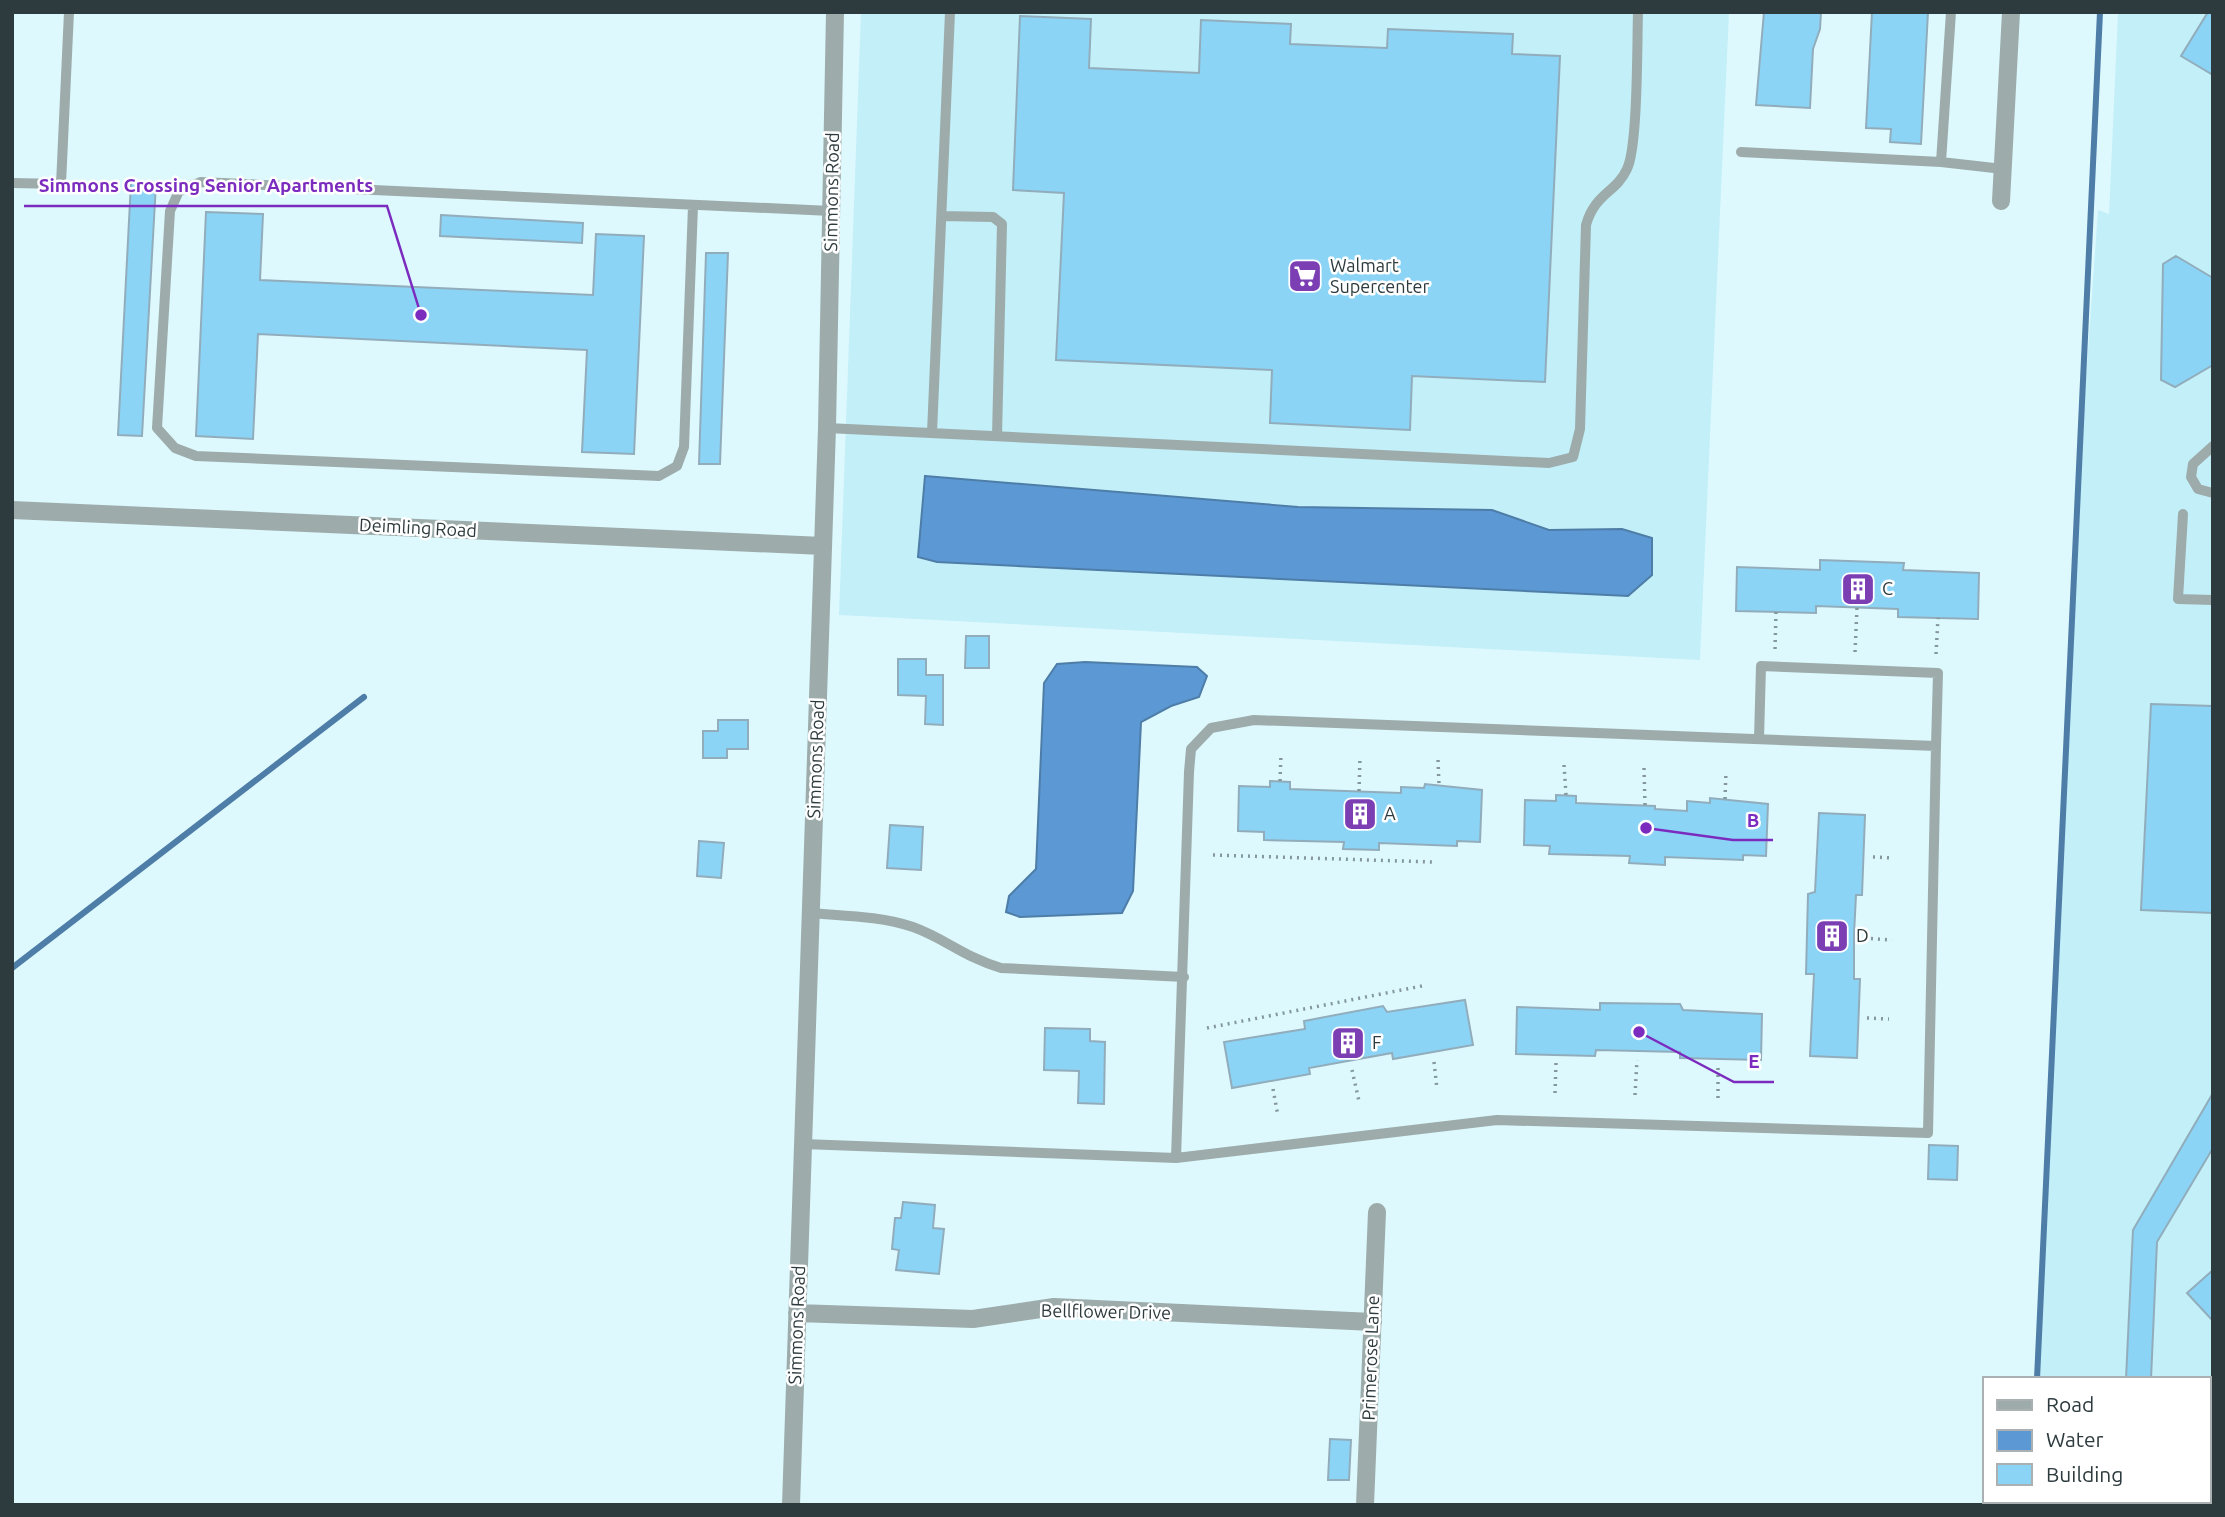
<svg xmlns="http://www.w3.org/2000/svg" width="2225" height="1517" viewBox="0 0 2225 1517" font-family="Ubuntu,sans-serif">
<rect width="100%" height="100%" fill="#ddf9fe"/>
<path fill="#c3eff8" d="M 861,12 L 1729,12 L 1700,660 L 839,615 Z
M 2118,12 L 2213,12 L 2213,1505 L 2031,1505 L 2031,1501 L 2209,1501 L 2209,1379 L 2037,1379 L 2077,506 L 2098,210 L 2109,214 Z"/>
<path fill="#5c99d4" stroke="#4e7da7" stroke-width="2" d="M 925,476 L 1298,507 L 1492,510 L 1549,530 L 1622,529 L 1652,538 L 1652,575 L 1628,596 L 937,562 L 918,557 Z
M 1085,662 L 1197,667 L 1207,676 L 1199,697 L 1171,706 L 1141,722 L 1133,891 L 1122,913 L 1020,917 L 1006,912 L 1009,896 L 1036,869 L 1044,683 L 1057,664 Z"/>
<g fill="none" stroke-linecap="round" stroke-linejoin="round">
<path stroke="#4e7da7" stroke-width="6" d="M 12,968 L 364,697
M 2037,1379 L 2100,12
M 2031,1505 L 2031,1501"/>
</g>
<path fill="#8cd4f6" stroke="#91adbc" stroke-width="2" d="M 1764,12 L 1821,12 L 1820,29 L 1813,49 L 1810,108 L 1756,105 Z
M 1872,12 L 1928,12 L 1921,144 L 1890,142 L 1891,129 L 1866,128 Z
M 2208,12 L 2213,12 L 2213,75 L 2181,56 Z
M 1020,16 L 1091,19 L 1089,68 L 1199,73 L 1201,20 L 1291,24 L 1290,44 L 1387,48 L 1388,29 L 1513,34 L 1512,54 L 1560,56 L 1545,382 L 1412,376 L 1410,430 L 1270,423 L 1272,370 L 1056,360 L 1064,193 L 1013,190 Z
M 131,182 L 156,183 L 142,436 L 118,435 Z
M 206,212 L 263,214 L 260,280 L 593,295 L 596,234 L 644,236 L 634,454 L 582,452 L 587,350 L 258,334 L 253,439 L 196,436 Z
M 441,215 L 583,223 L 582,243 L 440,236 Z
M 706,253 L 728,253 L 720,464 L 699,464 Z
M 2176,256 L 2213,278 L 2213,365 L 2175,387 L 2161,380 L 2163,264 Z
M 1820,560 L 1904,563 L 1903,570 L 1979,573 L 1978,619 L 1898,617 L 1898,609 L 1816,606 L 1816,613 L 1736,611 L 1737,567 L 1820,570 Z
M 966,636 L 989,636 L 989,668 L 965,668 Z
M 898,659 L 926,659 L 926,675 L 943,675 L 943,725 L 925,724 L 926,696 L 898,695 Z
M 2151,704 L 2213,706 L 2213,913 L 2141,910 Z
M 718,720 L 748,720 L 748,749 L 727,749 L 727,758 L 703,758 L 703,731 L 718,731 Z
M 1270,781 L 1290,782 L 1290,789 L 1401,793 L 1401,787 L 1424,788 L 1425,784 L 1482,790 L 1480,842 L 1457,841 L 1457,846 L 1379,843 L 1379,850 L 1343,849 L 1344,842 L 1264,840 L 1264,832 L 1238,831 L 1239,786 L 1270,787 Z
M 1556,795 L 1576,796 L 1576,803 L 1655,806 L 1655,809 L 1687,811 L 1687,801 L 1710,803 L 1710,798 L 1768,804 L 1766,856 L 1743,855 L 1743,860 L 1665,857 L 1665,865 L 1629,863 L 1630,856 L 1549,854 L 1550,846 L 1524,845 L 1525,800 L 1556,801 Z
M 1819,813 L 1865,815 L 1862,895 L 1856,895 L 1854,934 L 1854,979 L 1860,979 L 1857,1058 L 1810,1056 L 1814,974 L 1806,974 L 1808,894 L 1815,892 Z
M 890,825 L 923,827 L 921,870 L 887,868 Z
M 699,841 L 724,843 L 721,878 L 697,876 Z
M 1465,1000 L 1473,1045 L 1393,1059 L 1392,1053 L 1309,1068 L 1310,1074 L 1232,1088 L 1224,1042 L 1305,1029 L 1304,1021 L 1383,1006 L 1387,1012 Z
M 1600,1003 L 1680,1004 L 1683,1010 L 1762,1014 L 1761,1060 L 1680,1058 L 1680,1052 L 1596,1050 L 1595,1056 L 1516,1054 L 1517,1007 L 1600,1010 Z
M 1045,1028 L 1090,1029 L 1090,1041 L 1105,1042 L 1104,1104 L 1078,1103 L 1079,1071 L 1044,1070 Z
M 2213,1093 L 2213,1148 L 2157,1242 L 2151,1379 L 2126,1379 L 2133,1230 Z
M 1929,1145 L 1958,1146 L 1957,1180 L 1928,1179 Z
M 903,1202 L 935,1205 L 933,1228 L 944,1229 L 939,1274 L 896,1270 L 899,1250 L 892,1249 L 895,1218 L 901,1218 Z
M 2213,1270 L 2213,1321 L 2187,1293 Z
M 1330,1439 L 1351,1440 L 1349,1480 L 1328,1480 Z"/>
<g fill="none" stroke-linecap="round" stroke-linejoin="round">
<path stroke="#84989c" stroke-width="3.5" stroke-dasharray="2 5" stroke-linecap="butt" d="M 1775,649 L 1776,612
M 1855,652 L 1857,608
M 1936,654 L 1938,618
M 1438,760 L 1439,784
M 1564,765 L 1566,795
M 1644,768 L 1645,805
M 1280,781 L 1281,754
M 1359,791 L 1360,757
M 1725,799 L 1726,771
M 1213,855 L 1432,862
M 1873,857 L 1894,858
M 1864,938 L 1892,940
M 1867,1018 L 1889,1019
M 1207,1028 L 1422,986
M 1434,1062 L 1437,1089
M 1352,1070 L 1359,1101
M 1273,1089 L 1278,1116
M 1555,1093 L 1556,1063
M 1635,1095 L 1637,1060
M 1718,1098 L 1718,1068"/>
<path stroke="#9dacab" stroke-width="10" d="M 1951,12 L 1941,162 L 2003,169
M 1741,152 L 1941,162
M 12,183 L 61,184 L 69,12
M 693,206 L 684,447 L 677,466 L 659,476 L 196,456 L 175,448 L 157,428 L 170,211 L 179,191 L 201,182 L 831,211
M 942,216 L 993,217 L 1002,224 L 997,436
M 827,428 L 1549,463 L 1573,457 L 1580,429 L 1586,225 C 1595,193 1616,193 1627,169 C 1638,147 1637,44 1638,12
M 932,433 L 950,12
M 2213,446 L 2193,464 L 2191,477 L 2198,489 L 2213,493
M 2183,514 L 2178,599 L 2213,600
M 1759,739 L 1761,666 L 1938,673 L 1936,746
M 811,913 C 845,916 880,916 913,927 C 944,938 966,958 1001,968 L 1184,977
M 803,1144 L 1176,1158 L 1497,1120 L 1928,1133 L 1936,746 L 1254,720 L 1211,728 L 1191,749 L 1189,772 L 1176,1158"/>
<path stroke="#9dacab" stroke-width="18" d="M 2001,201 L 2011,12
M 12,510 L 823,546
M 797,1313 L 973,1319 L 1054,1307 L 1373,1322
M 791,1505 L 827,428 L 835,12
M 1365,1505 L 1377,1212"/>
</g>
<defs>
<g id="supermarket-square" transform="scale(1.75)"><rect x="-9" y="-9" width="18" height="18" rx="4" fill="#7b3eb3" stroke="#fff"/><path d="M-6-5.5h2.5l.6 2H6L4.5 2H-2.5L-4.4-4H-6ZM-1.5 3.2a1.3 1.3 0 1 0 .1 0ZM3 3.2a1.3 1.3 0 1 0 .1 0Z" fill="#fff"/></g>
<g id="building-square" transform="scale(1.75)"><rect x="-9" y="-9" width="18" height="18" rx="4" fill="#7b3eb3" stroke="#fff"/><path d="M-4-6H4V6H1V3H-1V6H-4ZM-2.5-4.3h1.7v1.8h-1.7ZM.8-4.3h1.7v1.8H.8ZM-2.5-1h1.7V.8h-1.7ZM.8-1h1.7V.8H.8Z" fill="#fff"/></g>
</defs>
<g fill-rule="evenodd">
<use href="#supermarket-square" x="1305" y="276"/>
<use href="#building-square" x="1858" y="589"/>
<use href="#building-square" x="1360" y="814"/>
<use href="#building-square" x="1832" y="936"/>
<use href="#building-square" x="1348" y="1043"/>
</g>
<g text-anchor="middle" stroke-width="5" stroke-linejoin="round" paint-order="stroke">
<g font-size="18" fill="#2e3b3e" stroke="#fff">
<text transform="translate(832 192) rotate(-89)" y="6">Simmons Road</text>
<text transform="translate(418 528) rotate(3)" y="6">Deimling Road</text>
<text transform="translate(816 759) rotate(-88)" y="6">Simmons Road</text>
<text transform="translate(1106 1312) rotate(1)" y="6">Bellflower Drive</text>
<text transform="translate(797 1325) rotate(-88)" y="6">Simmons Road</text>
<text transform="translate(1371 1358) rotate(-88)" y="6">Primerose Lane</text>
</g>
<g font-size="18" fill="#2e3b3e" stroke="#fff" text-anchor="start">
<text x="1330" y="272">Walmart<tspan x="1330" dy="21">Supercenter</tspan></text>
<text x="1882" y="595">C</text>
<text x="1384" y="820">A</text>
<text x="1856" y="942">D</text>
<text x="1372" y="1049">F</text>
</g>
</g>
<path fill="none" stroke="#7b2cbf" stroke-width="2.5" d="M421 315L387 206H24M1646 828L1733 840H1773M1639 1032L1734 1082H1774"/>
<g fill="#7b2cbf" stroke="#fff" stroke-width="2.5">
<circle cx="421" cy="315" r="7"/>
<circle cx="1646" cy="828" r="7"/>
<circle cx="1639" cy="1032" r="7"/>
</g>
<g font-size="19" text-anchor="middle" font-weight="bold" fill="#7b2cbf" stroke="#fff" stroke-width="5" stroke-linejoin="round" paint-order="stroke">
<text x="206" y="192">Simmons Crossing Senior Apartments</text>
<text x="1753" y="827">B</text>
<text x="1754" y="1068">E</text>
</g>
<rect width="2225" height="1517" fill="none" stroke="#2e3b3e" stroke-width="28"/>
<rect x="1983" y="1377" width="228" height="126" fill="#ffffff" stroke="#abb1b2" stroke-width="2"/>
<rect x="1997" y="1400" width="35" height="10" fill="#9dacab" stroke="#abb1b2" stroke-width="2"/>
<text x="2046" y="1412" font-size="21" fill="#2e3b3e">Road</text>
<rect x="1997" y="1430" width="35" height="21" fill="#5c99d4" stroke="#abb1b2" stroke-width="2"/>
<text x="2046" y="1447" font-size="21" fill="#2e3b3e">Water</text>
<rect x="1997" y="1464" width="35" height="21" fill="#8cd4f6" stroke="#abb1b2" stroke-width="2"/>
<text x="2046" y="1482" font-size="21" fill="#2e3b3e">Building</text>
</svg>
